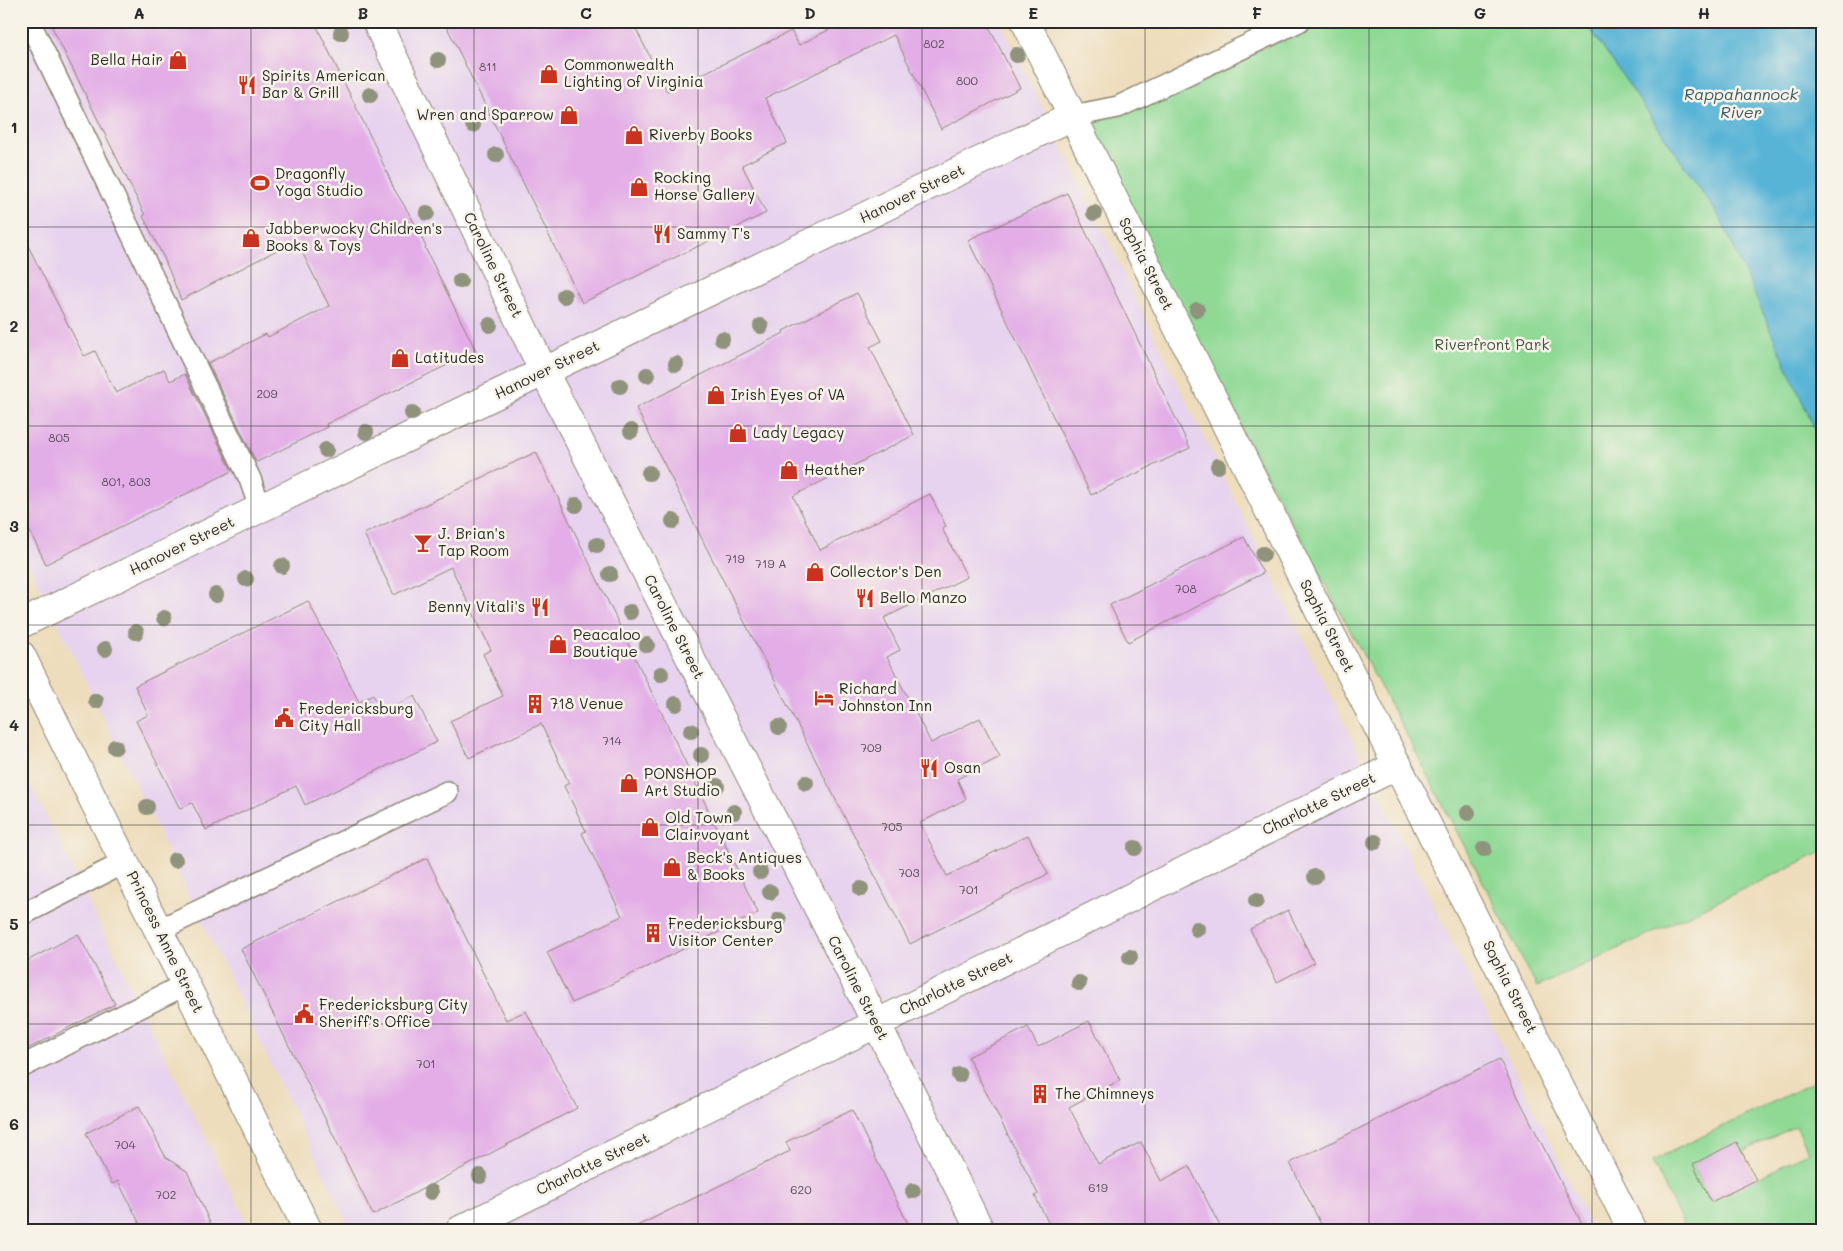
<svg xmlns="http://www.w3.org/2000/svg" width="1843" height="1251" viewBox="0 0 1843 1251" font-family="Mali,sans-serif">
<rect width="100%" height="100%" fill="#f7f3e8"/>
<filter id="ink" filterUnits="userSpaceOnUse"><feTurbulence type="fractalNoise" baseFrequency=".02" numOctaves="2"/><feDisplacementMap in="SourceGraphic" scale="10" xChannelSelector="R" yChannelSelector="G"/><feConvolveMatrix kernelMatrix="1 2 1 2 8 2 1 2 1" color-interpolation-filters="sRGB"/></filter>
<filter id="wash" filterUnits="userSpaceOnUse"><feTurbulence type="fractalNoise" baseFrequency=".0096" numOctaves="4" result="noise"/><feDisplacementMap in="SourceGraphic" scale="20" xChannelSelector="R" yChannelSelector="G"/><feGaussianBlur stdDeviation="1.12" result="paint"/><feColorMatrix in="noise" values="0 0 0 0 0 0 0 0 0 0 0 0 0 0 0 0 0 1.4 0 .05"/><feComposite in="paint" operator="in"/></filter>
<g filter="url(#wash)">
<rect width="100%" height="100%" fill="#eeddbc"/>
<path fill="#e7d2ef" d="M 21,21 L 1000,21 L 1593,1230 L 351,1230 L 21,547 Z
M 21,765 L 251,1230 L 21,1230 Z"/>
<path fill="#8fd995" stroke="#5d8260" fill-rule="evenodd" d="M 1331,21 L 1585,21 L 1721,219 L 1822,445 L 1822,852 L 1537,987 L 1422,764 L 1073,116 L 1118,107 Z
M 1822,1078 L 1822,1230 L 1686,1230 L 1652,1161 ZM 1796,1126 L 1809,1152 L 1711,1202 L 1693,1164 L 1737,1143 L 1742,1152 Z"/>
<path fill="#59b4d6" stroke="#427080" d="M 1585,21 L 1822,21 L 1822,445 L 1721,219 Z"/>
<g id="blocks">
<path fill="#e3aee7" d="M 49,21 L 314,21 L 377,150 L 394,189 L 413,220 L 426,247 L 425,248 L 476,351 L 326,424 L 327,427 L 257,462 L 255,460 L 208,363 L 266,334 L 268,337 L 329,306 L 296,240 L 181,300 L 164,258 L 143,216 L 145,215 Z
M 444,21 L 632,21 L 667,91 L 791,31 L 799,45 L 846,21 L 986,21 L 1020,88 L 941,129 L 894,35 L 765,98 L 787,143 L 742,165 L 766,213 L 582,303 Z
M 1067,193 L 1190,448 L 1091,495 L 968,240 Z
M 21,232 L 84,356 L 95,351 L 116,393 L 164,369 L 170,381 L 185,374 L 232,471 L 46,564 L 21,514 Z
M 857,293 L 882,341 L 870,347 L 914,435 L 793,496 L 820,550 L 930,494 L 946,526 L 942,528 L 967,577 L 884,618 L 900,650 L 887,657 L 931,743 L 980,718 L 1000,757 L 957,779 L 966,799 L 920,823 L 947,876 L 1028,835 L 1048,874 L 910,944 L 703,541 L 636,408 L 784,333 L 783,331 Z
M 536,452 L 758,913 L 572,1003 L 547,952 L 622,916 L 582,833 L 586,831 L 564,786 L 569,783 L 541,724 L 469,758 L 450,721 L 503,696 L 483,654 L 491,650 L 451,567 L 394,595 L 364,534 Z
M 1244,537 L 1263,573 L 1128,642 L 1110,605 Z
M 308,601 L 359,702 L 373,695 L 382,712 L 414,696 L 437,742 L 305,805 L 296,786 L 206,830 L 192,803 L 180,809 L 136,721 L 148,715 L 135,686 Z
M 427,858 L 506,1020 L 526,1011 L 577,1108 L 373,1215 L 241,949 Z
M 1288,910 L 1314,963 L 1277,982 L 1250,929 Z
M 78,934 L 115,1004 L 21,1052 L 21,964 Z
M 1089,1021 L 1120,1080 L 1069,1107 L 1098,1164 L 1141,1142 L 1161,1181 L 1189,1166 L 1222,1230 L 1052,1230 L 1035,1196 L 1038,1194 L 968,1057 L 1028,1027 L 1038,1047 Z
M 1499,1059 L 1585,1230 L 1324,1230 L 1290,1163 Z
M 139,1106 L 166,1158 L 187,1171 L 213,1230 L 143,1230 L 118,1181 L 112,1184 L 86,1133 Z
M 852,1110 L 911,1230 L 629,1230 L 790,1151 L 786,1142 Z
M 1737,1142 L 1756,1180 L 1711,1202 L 1693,1164 Z"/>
</g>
</g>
<g filter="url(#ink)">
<use href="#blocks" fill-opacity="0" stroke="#8c8474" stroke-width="1"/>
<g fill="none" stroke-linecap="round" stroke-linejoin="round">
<g stroke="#8c8474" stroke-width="24">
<path id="service" d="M 29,21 L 250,479 L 260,508
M 1073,116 L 1118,107 L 1299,21
M 21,915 L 125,862
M 159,930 L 447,792
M 21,1067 L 186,984"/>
</g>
<g stroke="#8c8474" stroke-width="30">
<path id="minor" d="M 21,624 L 1073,116
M 460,1230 L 1398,765"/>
</g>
<g stroke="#8c8474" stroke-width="30">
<path id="secondary" d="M 1025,21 L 1298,569 L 1632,1230"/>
</g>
<g stroke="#8c8474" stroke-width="30">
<path id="primary" d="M 376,21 L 544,372 L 837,945 L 980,1230
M 21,655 L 308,1230"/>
</g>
<use href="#service" stroke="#fff" stroke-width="21"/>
<use href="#minor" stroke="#fff" stroke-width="28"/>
<use href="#secondary" stroke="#fff" stroke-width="28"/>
<use href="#primary" stroke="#fff" stroke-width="28"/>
</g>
<g fill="#90937b">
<circle cx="341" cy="33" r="8"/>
<circle cx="1017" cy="55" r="8"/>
<circle cx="438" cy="60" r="8"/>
<circle cx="370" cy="95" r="8"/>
<circle cx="473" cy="125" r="8"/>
<circle cx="496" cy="155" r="8"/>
<circle cx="427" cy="213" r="8"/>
<circle cx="1094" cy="213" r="8"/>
<circle cx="460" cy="281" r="8"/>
<circle cx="564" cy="296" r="8"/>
<circle cx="1197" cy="310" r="8"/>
<circle cx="490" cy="325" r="8"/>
<circle cx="761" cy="326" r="8"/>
<circle cx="722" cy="339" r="8"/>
<circle cx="676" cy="364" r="8"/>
<circle cx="647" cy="375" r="8"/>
<circle cx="620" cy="386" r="8"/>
<circle cx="412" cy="413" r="8"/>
<circle cx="631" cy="431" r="8"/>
<circle cx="366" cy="432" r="8"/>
<circle cx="326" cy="450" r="8"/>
<circle cx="1218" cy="466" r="8"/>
<circle cx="649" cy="473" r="8"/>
<circle cx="576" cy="505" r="8"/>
<circle cx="673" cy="521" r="8"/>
<circle cx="597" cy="545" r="8"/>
<circle cx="1263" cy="554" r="8"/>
<circle cx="282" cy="566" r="8"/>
<circle cx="610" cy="574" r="8"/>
<circle cx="246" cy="579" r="8"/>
<circle cx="216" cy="595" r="8"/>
<circle cx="630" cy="612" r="8"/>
<circle cx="164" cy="618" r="8"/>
<circle cx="136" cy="632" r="8"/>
<circle cx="647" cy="645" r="8"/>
<circle cx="105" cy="649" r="8"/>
<circle cx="661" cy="674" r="8"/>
<circle cx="96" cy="701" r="8"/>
<circle cx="676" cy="704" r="8"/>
<circle cx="779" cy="727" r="8"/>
<circle cx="691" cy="731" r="8"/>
<circle cx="115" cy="747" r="8"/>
<circle cx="701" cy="755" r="8"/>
<circle cx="806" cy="783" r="8"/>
<circle cx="717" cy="786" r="8"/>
<circle cx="147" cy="807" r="8"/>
<circle cx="734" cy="812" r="8"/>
<circle cx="1468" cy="813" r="8"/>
<circle cx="1375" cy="842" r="8"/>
<circle cx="1135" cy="848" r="8"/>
<circle cx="1484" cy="849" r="8"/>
<circle cx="175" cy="860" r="8"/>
<circle cx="760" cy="872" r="8"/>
<circle cx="1315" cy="877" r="8"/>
<circle cx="861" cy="889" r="8"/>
<circle cx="770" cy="892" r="8"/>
<circle cx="1256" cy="901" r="8"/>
<circle cx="779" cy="920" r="8"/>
<circle cx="1197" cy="929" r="8"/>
<circle cx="1130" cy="957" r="8"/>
<circle cx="1079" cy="983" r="8"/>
<circle cx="959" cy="1075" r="8"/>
<circle cx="480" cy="1176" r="8"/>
<circle cx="913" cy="1191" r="8"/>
<circle cx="431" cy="1192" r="8"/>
</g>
</g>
<path fill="none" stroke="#2b2b2b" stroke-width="1" stroke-opacity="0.55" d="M 251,21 L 251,1230M 474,21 L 474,1230M 698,21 L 698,1230M 922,21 L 922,1230M 1145,21 L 1145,1230M 1369,21 L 1369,1230M 1592,21 L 1592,1230M 21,227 L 1822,227M 21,426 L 1822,426M 21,625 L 1822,625M 21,825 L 1822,825M 21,1024 L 1822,1024"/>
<defs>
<g id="shop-bare" transform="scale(1.5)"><path d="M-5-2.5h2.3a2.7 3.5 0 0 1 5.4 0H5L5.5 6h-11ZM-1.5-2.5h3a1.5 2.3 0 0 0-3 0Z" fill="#c8321e" stroke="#f7f3e8" stroke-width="2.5" paint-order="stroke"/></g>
<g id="restaurant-bare" transform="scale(1.5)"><path d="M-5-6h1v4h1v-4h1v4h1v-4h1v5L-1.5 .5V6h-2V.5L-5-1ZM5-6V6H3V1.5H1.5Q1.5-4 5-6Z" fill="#c8321e" stroke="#f7f3e8" stroke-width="2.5" paint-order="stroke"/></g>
<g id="stadium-bare" transform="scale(1.5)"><path d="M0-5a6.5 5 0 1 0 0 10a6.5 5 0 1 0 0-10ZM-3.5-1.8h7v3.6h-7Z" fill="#c8321e" stroke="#f7f3e8" stroke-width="2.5" paint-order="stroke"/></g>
<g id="bar-bare" transform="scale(1.5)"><path d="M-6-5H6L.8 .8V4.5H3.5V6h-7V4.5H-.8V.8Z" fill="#c8321e" stroke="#f7f3e8" stroke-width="2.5" paint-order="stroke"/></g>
<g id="hotel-bare" transform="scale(1.5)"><path d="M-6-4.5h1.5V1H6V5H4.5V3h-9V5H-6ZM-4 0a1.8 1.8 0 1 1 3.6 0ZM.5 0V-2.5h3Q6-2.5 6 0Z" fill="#c8321e" stroke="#f7f3e8" stroke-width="2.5" paint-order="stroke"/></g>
<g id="building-bare" transform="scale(1.5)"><path d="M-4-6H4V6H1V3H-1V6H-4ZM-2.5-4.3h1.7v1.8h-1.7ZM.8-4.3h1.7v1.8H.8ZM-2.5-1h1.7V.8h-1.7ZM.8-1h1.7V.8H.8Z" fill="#c8321e" stroke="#f7f3e8" stroke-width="2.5" paint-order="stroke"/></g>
<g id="civic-bare" transform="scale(1.5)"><path d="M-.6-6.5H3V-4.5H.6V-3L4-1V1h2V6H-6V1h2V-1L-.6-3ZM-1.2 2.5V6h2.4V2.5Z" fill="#c8321e" stroke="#f7f3e8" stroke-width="2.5" paint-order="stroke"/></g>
</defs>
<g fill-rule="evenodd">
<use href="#shop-bare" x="178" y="60"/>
<use href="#shop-bare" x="549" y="74"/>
<use href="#restaurant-bare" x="247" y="85"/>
<use href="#shop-bare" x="569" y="115"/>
<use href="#shop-bare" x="634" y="135"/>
<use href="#stadium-bare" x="260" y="183"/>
<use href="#shop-bare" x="639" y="187"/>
<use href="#restaurant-bare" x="662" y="234"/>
<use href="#shop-bare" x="251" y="238"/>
<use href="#shop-bare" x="400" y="358"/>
<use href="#shop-bare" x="716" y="395"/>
<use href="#shop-bare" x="738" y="433"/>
<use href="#shop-bare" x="789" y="470"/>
<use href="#bar-bare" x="423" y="543"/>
<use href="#shop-bare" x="815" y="572"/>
<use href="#restaurant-bare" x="865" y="598"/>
<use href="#restaurant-bare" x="540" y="607"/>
<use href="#shop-bare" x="558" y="644"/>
<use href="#hotel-bare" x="824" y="698"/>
<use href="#building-bare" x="535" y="704"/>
<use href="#civic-bare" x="284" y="718"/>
<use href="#restaurant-bare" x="929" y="768"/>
<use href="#shop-bare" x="629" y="783"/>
<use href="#shop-bare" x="650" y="827"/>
<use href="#shop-bare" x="672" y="867"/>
<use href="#building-bare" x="653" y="933"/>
<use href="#civic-bare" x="304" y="1014"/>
<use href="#building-bare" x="1040" y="1094"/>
</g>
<g text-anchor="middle" stroke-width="5" stroke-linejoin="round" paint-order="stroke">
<g font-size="12" fill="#594c5a">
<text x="934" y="48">802</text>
<text x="488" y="71">811</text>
<text x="967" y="85">800</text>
<text x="267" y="398">209</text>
<text x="59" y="442">805</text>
<text x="126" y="486">801, 803</text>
<text x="735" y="563">719</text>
<text x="771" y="568">719 A</text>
<text x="1186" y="593">708</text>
<text x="612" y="745">714</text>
<text x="871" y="752">709</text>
<text x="892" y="831">705</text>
<text x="909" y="877">703</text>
<text x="969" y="894">701</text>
<text x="426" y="1068">701</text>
<text x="125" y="1149">704</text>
<text x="1098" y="1192">619</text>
<text x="801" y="1194">620</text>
<text x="166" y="1199">702</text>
</g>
<g font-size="15" fill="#2b2b2b" stroke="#f7f3e8" text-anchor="start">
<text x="163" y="65" text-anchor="end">Bella Hair</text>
<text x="564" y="70">Commonwealth<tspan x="564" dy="17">Lighting of Virginia</tspan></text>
<text x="262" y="81">Spirits American<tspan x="262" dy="17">Bar &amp; Grill</tspan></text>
<text x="554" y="120" text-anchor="end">Wren and Sparrow</text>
<text x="649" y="140">Riverby Books</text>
<text x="275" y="179">Dragonfly<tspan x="275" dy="17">Yoga Studio</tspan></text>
<text x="654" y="183">Rocking<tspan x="654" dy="17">Horse Gallery</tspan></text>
<text x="266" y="234">Jabberwocky Children's<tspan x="266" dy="17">Books &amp; Toys</tspan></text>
<text x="677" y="239">Sammy T's</text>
<text x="415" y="363">Latitudes</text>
<text x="731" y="400">Irish Eyes of VA</text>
<text x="753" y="438">Lady Legacy</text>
<text x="804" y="475">Heather</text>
<text x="438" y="539">J. Brian's<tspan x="438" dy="17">Tap Room</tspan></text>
<text x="830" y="577">Collector's Den</text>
<text x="880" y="603">Bello Manzo</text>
<text x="525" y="612" text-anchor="end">Benny Vitali's</text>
<text x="573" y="640">Peacaloo<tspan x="573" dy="17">Boutique</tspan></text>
<text x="839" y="694">Richard<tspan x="839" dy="17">Johnston Inn</tspan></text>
<text x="550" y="709">718 Venue</text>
<text x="299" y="714">Fredericksburg<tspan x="299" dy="17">City Hall</tspan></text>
<text x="944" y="773">Osan</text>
<text x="644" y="779">PONSHOP<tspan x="644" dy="17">Art Studio</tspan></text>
<text x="665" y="823">Old Town<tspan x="665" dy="17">Clairvoyant</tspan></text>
<text x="687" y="863">Beck's Antiques<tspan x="687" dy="17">&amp; Books</tspan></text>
<text x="668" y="929">Fredericksburg<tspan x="668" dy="17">Visitor Center</tspan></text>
<text x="319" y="1010">Fredericksburg City<tspan x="319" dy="17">Sheriff's Office</tspan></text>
<text x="1055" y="1099">The Chimneys</text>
</g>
<g font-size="15" fill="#2b2b2b" stroke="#f7f3e8">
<text transform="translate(912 194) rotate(-26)" y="5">Hanover Street</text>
<text transform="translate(1146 264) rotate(63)" y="5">Sophia Street</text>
<text transform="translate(493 265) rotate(64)" y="5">Caroline Street</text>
<text transform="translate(547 370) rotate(-26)" y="5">Hanover Street</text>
<text transform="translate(182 546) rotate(-26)" y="5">Hanover Street</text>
<text transform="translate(1327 626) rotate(63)" y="5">Sophia Street</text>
<text transform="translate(674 627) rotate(63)" y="5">Caroline Street</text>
<text transform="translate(1319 804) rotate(-26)" y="5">Charlotte Street</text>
<text transform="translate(165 942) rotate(64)" y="5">Princess Anne Street</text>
<text transform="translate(956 984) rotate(-26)" y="5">Charlotte Street</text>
<text transform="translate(1510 987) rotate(63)" y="5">Sophia Street</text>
<text transform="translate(858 988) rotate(63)" y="5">Caroline Street</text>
<text transform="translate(593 1164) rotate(-26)" y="5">Charlotte Street</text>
</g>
<g font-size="15" fill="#445646" stroke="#f7f3e8">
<text x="1492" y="350">Riverfront Park</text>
</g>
<g font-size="16" font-style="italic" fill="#3b5b67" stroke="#f7f3e8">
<text x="1741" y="100">Rappahannock<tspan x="1741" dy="18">River</tspan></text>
</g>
</g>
<rect width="1843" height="1251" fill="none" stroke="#f7f3e8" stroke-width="55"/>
<rect x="28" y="28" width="1788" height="1196" fill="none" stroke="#2b2b2b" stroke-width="2"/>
<g font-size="16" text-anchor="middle" font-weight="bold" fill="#2b2b2b">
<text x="139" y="19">A</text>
<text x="363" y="19">B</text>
<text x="586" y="19">C</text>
<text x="810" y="19">D</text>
<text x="1033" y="19">E</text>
<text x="1257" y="19">F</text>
<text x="1480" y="19">G</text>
<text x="1704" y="19">H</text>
<text x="14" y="133">1</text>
<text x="14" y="332">2</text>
<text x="14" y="532">3</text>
<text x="14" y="731">4</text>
<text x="14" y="930">5</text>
<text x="14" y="1130">6</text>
</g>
</svg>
